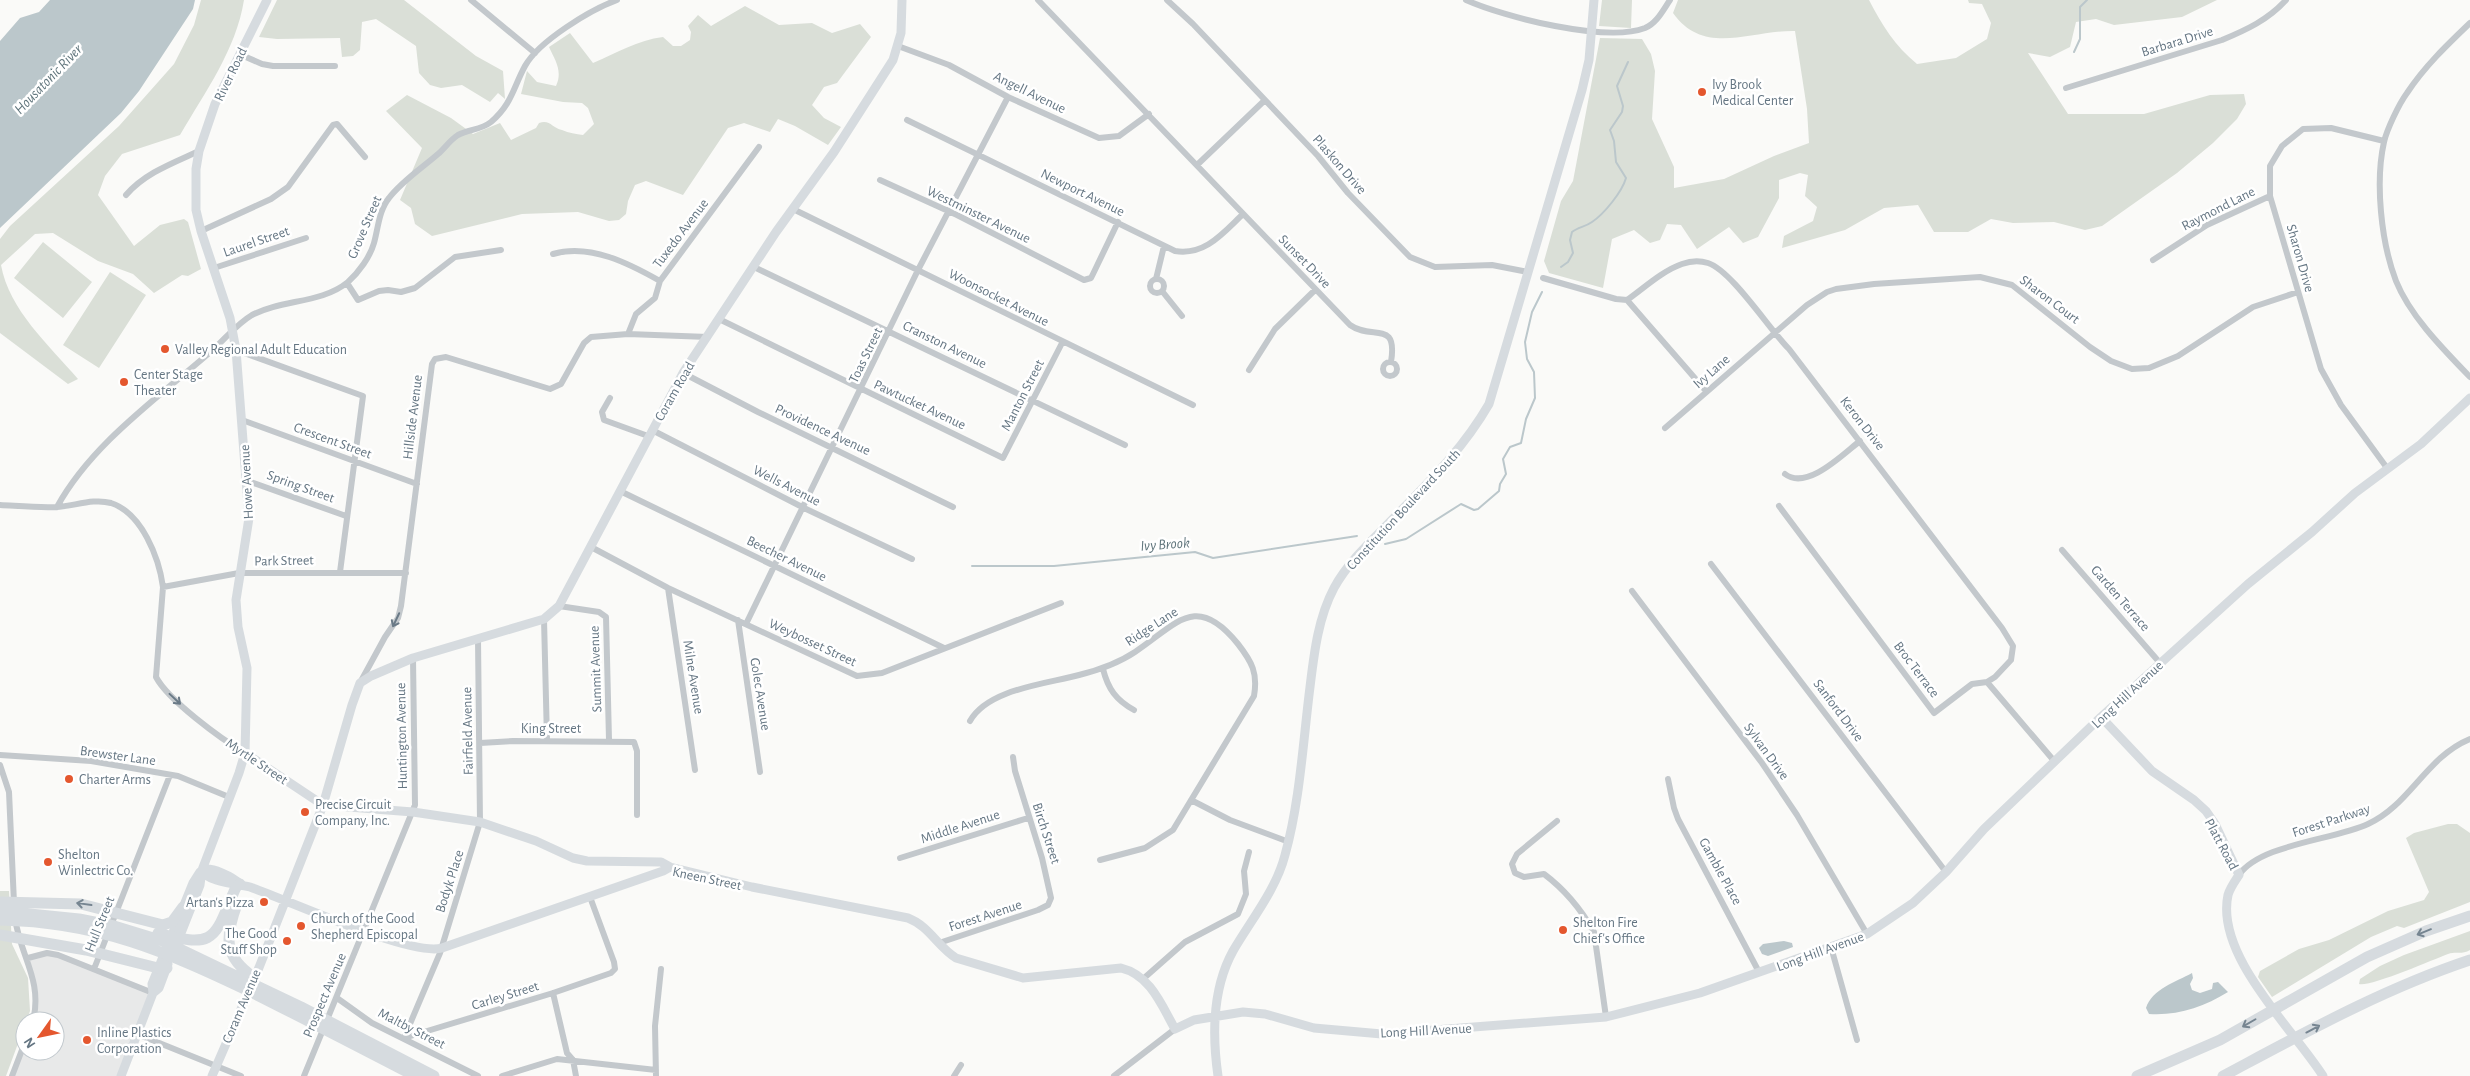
<svg xmlns="http://www.w3.org/2000/svg" width="2470" height="1076" viewBox="0 0 2470 1076" font-family="'Alegreya Sans',sans-serif">
<rect width="100%" height="100%" fill="#fafaf8"/>
<path fill="#e8e9e9" d="M 47,953 L 153,993 L 121,1076 L 12,1076 L 25,1042 L 25,1051 L 55,1051 L 55,1021 L 33,1021 L 36,1006 L 28,958 Z"/>
<path fill="#dadfd7" d="M 201,0 L 244,0 C 236,50 205,92 180,135 L 122,154 L 105,176 L 98,195 L 134,246 L 160,225 L 184,219 L 188,222 L 201,269 L 188,276 L 182,275 L 154,293 L 133,274 L 98,261 L 53,233 L 35,234 L 1,265 C 9,310 49,345 78,379 L 68,384 L 0,333 L 0,239 L 10,226 L 119,126 L 174,64 L 194,25 Z
M 277,0 L 404,0 L 476,56 L 503,71 L 505,99 L 498,93 L 490,102 L 462,85 L 441,88 L 430,85 L 419,73 L 416,46 L 376,19 L 362,22 L 360,50 L 353,56 L 342,57 L 340,38 L 277,39 L 259,37 Z
M 1602,0 L 1632,0 L 1631,28 L 1599,26 Z
M 1678,0 L 1869,0 C 1882,25 1895,46 1917,64 L 1956,58 L 1987,39 L 1991,23 L 1982,4 L 1969,3 L 1968,0 L 2217,0 L 2182,17 L 2114,25 L 2096,19 L 2076,22 L 2070,47 L 2050,57 L 2028,53 L 2068,114 L 2144,114 L 2210,95 L 2244,94 L 2246,104 L 2237,119 L 2213,143 L 2177,173 L 2102,226 L 2085,230 L 2054,222 L 2013,223 L 1991,219 L 1968,232 L 1934,232 L 1918,205 L 1884,208 L 1845,230 L 1782,248 L 1784,236 L 1813,221 L 1817,207 L 1805,196 L 1808,175 L 1800,173 L 1779,180 L 1779,198 L 1758,237 L 1743,243 L 1729,227 L 1697,249 L 1681,225 L 1667,224 L 1660,240 L 1650,243 L 1634,230 L 1612,239 L 1603,288 L 1549,273 L 1544,261 L 1561,201 L 1573,181 L 1600,38 L 1642,39 L 1651,54 L 1655,71 L 1652,119 L 1674,167 L 1674,188 L 1724,179 L 1774,156 L 1809,143 L 1807,109 L 1795,31 C 1751,30 1704,57 1673,13 Z
M 745,6 L 779,25 L 812,23 L 832,33 L 860,24 L 871,37 L 837,83 L 824,87 L 812,105 L 824,118 L 841,127 L 828,145 L 795,126 L 778,119 L 770,132 L 744,123 L 728,128 L 683,195 L 646,181 L 635,185 L 628,201 L 626,214 L 619,220 L 609,221 L 578,212 L 522,214 L 432,236 L 415,224 L 411,208 L 400,200 L 422,148 L 386,111 L 407,95 L 451,118 L 473,134 L 500,123 L 511,140 L 536,128 L 539,123 C 550,119 552,128 562,130 C 569,133 576,134 583,135 L 594,124 L 588,108 L 582,103 L 563,102 L 521,94 L 527,71 L 537,82 L 556,86 C 563,71 555,60 549,47 L 570,33 L 593,63 C 616,53 638,40 663,37 L 673,46 L 681,46 L 690,40 L 691,32 L 688,26 L 698,15 L 711,26 Z
M 43,242 L 92,282 L 63,318 L 14,278 Z
M 110,272 L 146,295 L 99,368 L 63,345 Z
M 2448,824 L 2457,824 L 2470,833 L 2470,902 L 2404,928 L 2397,926 L 2371,937 L 2272,997 L 2258,977 L 2260,971 L 2299,949 L 2329,940 L 2388,911 L 2424,900 L 2429,892 L 2406,838 L 2414,833 Z
M 0,891 L 9,891 L 12,944 L 28,978 L 30,1011 L 6,1076 L 0,1076 Z
M 2470,931 L 2470,950 C 2462,955 2456,951 2448,954 C 2432,960 2371,987 2359,984 L 2360,979 L 2380,966 L 2404,955 Z"/>
<path fill="#bbc7cb" d="M 50,0 L 195,0 L 193,9 L 139,91 L 121,113 L 0,228 L 0,41 L 20,18 L 39,12 Z
M 1784,941 L 1792,943 L 1793,947 L 1768,956 L 1762,954 L 1759,948 L 1763,944 Z
M 2192,973 L 2193,978 L 2190,984 L 2192,990 L 2200,993 L 2212,989 L 2213,983 L 2218,982 L 2228,992 C 2204,1007 2177,1016 2149,1014 L 2146,1008 C 2152,989 2176,982 2192,973 Z"/>
<g fill="none" stroke-linecap="round" stroke-linejoin="round">
<path stroke="#bbc7cb" stroke-width="2" d="M 2074,52 L 2080,39 L 2080,7 L 2087,0
M 1561,267 L 1568,262 L 1573,253 L 1570,240 L 1572,232 C 1578,227 1585,227 1592,222 C 1604,214 1622,192 1626,178 L 1616,162 L 1614,141 L 1610,130 L 1622,112 L 1623,106 L 1617,86 L 1628,62
M 1385,544 L 1406,539 L 1461,504 L 1474,510 L 1478,509 L 1499,491 L 1500,484 L 1506,474 L 1503,459 L 1510,447 L 1521,443 L 1526,419 L 1535,398 L 1534,372 L 1527,359 L 1525,342 L 1532,312 L 1542,292
M 972,566 L 1054,566 L 1195,552 L 1213,558 L 1357,536"/>
<path stroke="#c3c8cc" stroke-width="6" d="M 471,0 L 535,53
M 1038,0 L 1350,325 C 1372,341 1398,319 1391,362
M 1167,0 L 1193,24 L 1318,156 L 1348,193 L 1410,257 L 1435,267 L 1492,265 L 1528,272
M 1466,0 C 1504,17 1606,43 1645,28 C 1657,23 1663,10 1670,0
M 2470,23 C 2447,45 2425,66 2407,93 C 2399,104 2387,129 2384,142 C 2375,182 2381,242 2396,281 C 2410,316 2444,350 2470,377
M 898,46 L 949,65 L 1008,97 L 1099,138 L 1119,136 L 1149,114
M 239,54 L 262,64 L 273,66 L 335,66
M 2066,88 L 2222,40 C 2246,30 2268,20 2286,0
M 907,120 L 1175,251 C 1205,256 1223,233 1243,214
M 2384,141 L 2331,128 L 2303,129 L 2282,146 L 2270,166 L 2270,196 L 2321,369 L 2341,405 L 2387,468
M 1197,165 L 1265,100
M 880,180 L 957,215 L 1084,280 L 1091,278 L 1093,274 L 1118,222
M 126,195 C 145,173 173,163 199,151
M 793,209 L 1193,405
M 201,231 L 271,199 L 288,187 L 333,125 L 337,124 L 365,157
M 553,254 C 590,243 630,264 660,281
M 2153,260 L 2207,225 L 2270,196
M 754,267 L 1125,445
M 214,268 L 306,238
M 1543,278 L 1616,299 L 1627,300 L 1706,391
M 1156,279 L 1164,246
M1150 286a7 7 0 1 1 14 0a7 7 0 1 1-14 0Z
M 347,283 L 358,300 L 379,291 L 388,290 L 401,292 L 415,288 L 455,257 L 501,250
M 1162,291 L 1182,316
M 1627,300 C 1644,288 1662,271 1682,264 C 1690,261 1699,260 1708,263 C 1732,271 1769,329 1789,349 L 2002,628 L 2013,646 L 2011,660 L 1995,677 L 1987,682 L 1972,684 L 1934,713 L 1779,506
M 719,319 L 1003,458 L 1062,343
M 628,334 L 636,314 L 655,298 L 660,281 L 759,147
M 236,350 L 363,396 L 340,572
M1383 369a7 7 0 1 1 14 0a7 7 0 1 1-14 0Z
M 1249,370 L 1275,329 L 1315,290
M 683,373 L 758,412 L 953,507
M 610,398 L 602,412 L 604,420 L 648,436
M 242,420 L 417,484
M 1665,428 L 1807,305 L 1827,292 L 1836,289 L 1874,284 L 1980,277 L 2012,285 L 2090,347 L 2111,361 L 2132,369 L 2149,368 L 2178,356 L 2253,307 L 2298,292
M 652,430 L 804,508 L 912,559
M 1785,474 C 1807,491 1843,454 1860,441
M 248,481 L 346,516
M 620,491 L 944,648
M 0,505 C 19,506 39,508 57,507 C 74,506 94,498 111,503 C 142,513 159,558 163,587 L 156,677 C 168,700 221,739 245,753
M 57,507 C 91,445 155,400 208,354 C 223,342 235,325 252,315 C 282,299 321,304 348,282 C 359,272 370,257 374,243 C 378,229 379,210 389,198 C 402,181 422,168 438,154 C 445,148 450,140 458,135 C 469,129 481,130 491,122 C 512,104 513,88 525,66 C 539,41 590,10 617,0
M 591,547 L 668,588 L 857,676 L 882,673 L 1061,603
M 2062,550 L 2160,663
M 1711,564 L 1946,872
M 163,587 L 239,573 L 406,573
M 668,588 L 695,770
M 1632,591 L 1762,763 L 1797,815 L 1867,934
M 559,606 L 599,612 L 606,617 L 609,740
M 544,619 L 547,740
M 738,620 L 760,772
M 746,624 L 918,270 L 1008,97
M 1103,669 C 1108,689 1116,700 1134,710
M 361,681 L 385,637 L 398,618 L 401,606 L 432,364 L 435,359 L 446,357 L 550,389 L 561,384 L 584,343 L 591,337 L 628,334 L 708,337
M 1987,682 L 2055,762
M 970,721 C 988,689 1046,684 1079,675 C 1099,670 1117,664 1135,652 C 1177,624 1196,592 1238,644 C 1252,662 1258,673 1254,696 L 1173,830 L 1145,848 L 1100,860
M 480,743 L 513,741 L 634,742 L 637,751 L 637,815
M 0,755 L 91,761 L 178,776 L 229,797
M 0,765 L 9,792 L 14,903
M 1668,779 L 1674,808 L 1678,819 L 1759,972
M 1191,800 L 1230,820 L 1289,842
M 1557,821 L 1517,854 L 1512,864 L 1515,873 L 1524,877 L 1544,874 C 1564,889 1582,911 1594,932 L 1606,1017
M 900,858 L 1028,818
M 2239,875 C 2260,844 2334,840 2368,824 C 2410,805 2426,757 2470,739
M 15,918 C 20,956 43,980 33,1021
M 939,943 L 1038,910 L 1048,905 L 1051,898 L 1042,858 L 1015,771 L 1013,757
M 1831,947 L 1857,1040
M 28,958 L 47,953 L 58,955 L 153,993
M 94,969 L 170,775
M 1143,979 L 1185,942 L 1238,914 L 1246,894 L 1244,871 L 1249,852
M 553,993 L 567,1053 L 573,1060 L 576,1076
M 337,998 L 372,1023 L 478,1076
M 137,1034 L 241,1076
M 404,1038 L 440,953 L 480,822 L 478,639
M 404,1038 L 553,993 L 611,973 L 615,969 L 614,962 L 590,897
M 12,1076 L 25,1042
M 304,1076 L 415,805 L 413,658
M 502,1076 L 557,1059 L 656,1070
M 656,1076 L 655,1026 L 661,969
M 954,1076 L 961,1065
M 1114,1076 L 1175,1029"/>
<path stroke="#d6dbdf" stroke-width="9" d="M 2101,717 L 2152,771 L 2194,800 L 2206,811 L 2215,824 L 2239,875 C 2235,881 2230,888 2228,895 C 2215,955 2293,1029 2323,1076
M 245,753 L 323,805 L 413,812 L 480,822 L 536,841 L 573,858 L 587,861 L 661,862 L 670,867
M 202,870 C 206,882 239,884 250,887 C 288,900 411,957 442,948 L 663,871 L 670,867 L 752,887 L 908,918 C 929,926 938,947 956,958 L 1023,978 L 1121,968 C 1150,975 1161,1004 1175,1029 L 1194,1020 L 1243,1012 L 1265,1014 L 1314,1028 L 1382,1034 L 1606,1017 L 1700,993 L 1867,934 L 1913,903 L 1946,872 L 1984,829 L 2101,717 L 2248,584 L 2312,532 L 2355,493 L 2421,444 L 2470,398
M 202,870 C 211,866 233,877 240,884
M 177,943 L 200,885 L 202,870 L 239,773 L 245,753 L 247,668 L 238,627 L 236,600 L 249,518 L 236,350 L 230,318 L 201,231 L 196,210 L 196,169 L 199,151 L 215,104 L 267,0
M 153,993 L 152,984 L 193,883 L 200,872
M 121,1076 L 153,993 L 159,988 L 168,964
M 212,1076 L 258,970 L 323,805 L 352,705 L 360,683 L 371,676 L 413,658 L 544,619 L 559,606 L 683,373 L 776,232 L 834,152 L 893,60 L 901,33 L 902,0
M 1218,1076 C 1212,1034 1212,989 1233,951 C 1251,920 1276,890 1285,855 C 1300,801 1303,742 1310,687 C 1314,654 1318,618 1334,588 C 1347,564 1368,544 1387,525 C 1425,486 1462,451 1489,404 L 1582,90 L 1589,60 L 1594,0"/>
<path stroke="#d6dbdf" stroke-width="11" d="M 0,902 L 81,904 L 163,925 L 172,922 L 183,907
M 237,904 C 225,937 223,957 255,978
M 0,911 L 79,919 L 114,926 L 163,941 L 301,1007 L 434,1076
M 0,920 C 99,922 165,951 253,993 C 307,1020 361,1048 415,1076
M 158,933 C 218,950 214,937 236,887 L 240,884
M 0,935 L 86,950 L 158,968 L 167,968
M 2137,1076 L 2220,1040 L 2367,957 L 2426,931 L 2470,916
M 2223,1076 C 2304,1033 2383,989 2470,960"/>
</g>
<defs><path id="oneway-shaft" d="M-6 0H5M1.5-3L5.5 0L1.5 3" fill="none" stroke-width="1.6" stroke-linecap="round" stroke-linejoin="round" transform="scale(1.25)"/></defs>
<g stroke="#6a7a87">
<use href="#oneway-shaft" transform="translate(396 620) rotate(115)"/>
<use href="#oneway-shaft" transform="translate(175 699) rotate(43)"/>
</g>
<g stroke="#768591">
<use href="#oneway-shaft" transform="translate(84 904) rotate(-172)"/>
<use href="#oneway-shaft" transform="translate(2424 932) rotate(158)"/>
<use href="#oneway-shaft" transform="translate(2249 1023) rotate(150)"/>
<use href="#oneway-shaft" transform="translate(2313 1029) rotate(-28)"/>
</g>
<g fill="#e4572e" stroke="#fff" stroke-width="2">
<circle cx="1702" cy="92" r="5"/>
<circle cx="165" cy="349" r="5"/>
<circle cx="124" cy="382" r="5"/>
<circle cx="69" cy="779" r="5"/>
<circle cx="305" cy="812" r="5"/>
<circle cx="48" cy="862" r="5"/>
<circle cx="264" cy="902" r="5"/>
<circle cx="301" cy="926" r="5"/>
<circle cx="1563" cy="930" r="5"/>
<circle cx="287" cy="941" r="5"/>
<circle cx="87" cy="1040" r="5"/>
</g>
<g text-anchor="middle" stroke-width="5" stroke-linejoin="round" paint-order="stroke">
<g font-size="14" fill="#657683" stroke="#fff">
<text transform="translate(2177 41) rotate(-17)" y="5">Barbara Drive</text>
<text transform="translate(230 74) rotate(-64)" y="5">River Road</text>
<text transform="translate(1030 92) rotate(26)" y="5">Angell Avenue</text>
<text transform="translate(1340 164) rotate(49)" y="5">Plaskon Drive</text>
<text transform="translate(1083 192) rotate(26)" y="5">Newport Avenue</text>
<text transform="translate(2218 208) rotate(-27)" y="5">Raymond Lane</text>
<text transform="translate(979 214) rotate(26)" y="5">Westminster Avenue</text>
<text transform="translate(364 227) rotate(-67)" y="5">Grove Street</text>
<text transform="translate(680 233) rotate(-53)" y="5">Tuxedo Avenue</text>
<text transform="translate(256 241) rotate(-19)" y="5">Laurel Street</text>
<text transform="translate(2301 258) rotate(74)" y="5">Sharon Drive</text>
<text transform="translate(1305 261) rotate(46)" y="5">Sunset Drive</text>
<text transform="translate(999 297) rotate(27)" y="5">Woonsocket Avenue</text>
<text transform="translate(2050 299) rotate(37)" y="5">Sharon Court</text>
<text transform="translate(945 344) rotate(26)" y="5">Cranston Avenue</text>
<text transform="translate(865 355) rotate(-64)" y="5">Toas Street</text>
<text transform="translate(1711 371) rotate(-41)" y="5">Ivy Lane</text>
<text transform="translate(674 391) rotate(-60)" y="5">Coram Road</text>
<text transform="translate(1022 395) rotate(-63)" y="5">Manton Street</text>
<text transform="translate(920 404) rotate(25)" y="5">Pawtucket Avenue</text>
<text transform="translate(412 417) rotate(-83)" y="5">Hillside Avenue</text>
<text transform="translate(1863 423) rotate(52)" y="5">Keron Drive</text>
<text transform="translate(823 429) rotate(25)" y="5">Providence Avenue</text>
<text transform="translate(333 440) rotate(20)" y="5">Crescent Street</text>
<text transform="translate(246 482) rotate(-93)" y="5">Howe Avenue</text>
<text transform="translate(787 485) rotate(27)" y="5">Wells Avenue</text>
<text transform="translate(301 486) rotate(20)" y="5">Spring Street</text>
<text transform="translate(1403 509) rotate(-47)" y="5">Constitution Boulevard South</text>
<text transform="translate(787 558) rotate(26)" y="5">Beecher Avenue</text>
<text transform="translate(284 560) rotate(-1)" y="5">Park Street</text>
<text transform="translate(2121 598) rotate(49)" y="5">Garden Terrace</text>
<text transform="translate(1151 626) rotate(-33)" y="5">Ridge Lane</text>
<text transform="translate(813 642) rotate(25)" y="5">Weybosset Street</text>
<text transform="translate(595 669) rotate(-92)" y="5">Summit Avenue</text>
<text transform="translate(1917 669) rotate(53)" y="5">Broc Terrace</text>
<text transform="translate(694 677) rotate(81)" y="5">Milne Avenue</text>
<text transform="translate(761 694) rotate(81)" y="5">Golec Avenue</text>
<text transform="translate(2127 694) rotate(-43)" y="5">Long Hill Avenue</text>
<text transform="translate(1839 710) rotate(53)" y="5">Sanford Drive</text>
<text x="551" y="733">King Street</text>
<text transform="translate(467 731) rotate(-91)" y="5">Fairfield Avenue</text>
<text transform="translate(401 736) rotate(-91)" y="5">Huntington Avenue</text>
<text transform="translate(1767 751) rotate(54)" y="5">Sylvan Drive</text>
<text transform="translate(118 755) rotate(8)" y="5">Brewster Lane</text>
<text transform="translate(257 761) rotate(34)" y="5">Myrtle Street</text>
<text transform="translate(2331 820) rotate(-18)" y="5">Forest Parkway</text>
<text transform="translate(960 826) rotate(-18)" y="5">Middle Avenue</text>
<text transform="translate(1047 833) rotate(72)" y="5">Birch Street</text>
<text transform="translate(2222 844) rotate(62)" y="5">Platt Road</text>
<text transform="translate(1721 871) rotate(61)" y="5">Gamble Place</text>
<text transform="translate(707 878) rotate(12)" y="5">Kneen Street</text>
<text transform="translate(449 881) rotate(-72)" y="5">Bodyk Place</text>
<text transform="translate(985 915) rotate(-18)" y="5">Forest Avenue</text>
<text transform="translate(99 924) rotate(-68)" y="5">Hull Street</text>
<text transform="translate(1820 951) rotate(-20)" y="5">Long Hill Avenue</text>
<text transform="translate(324 995) rotate(-67)" y="5">Prospect Avenue</text>
<text transform="translate(505 995) rotate(-17)" y="5">Carley Street</text>
<text transform="translate(241 1006) rotate(-67)" y="5">Coram Avenue</text>
<text transform="translate(412 1028) rotate(27)" y="5">Maltby Street</text>
<text transform="translate(1426 1030) rotate(-3)" y="5">Long Hill Avenue</text>
</g>
<g font-size="14" fill="#657683" stroke="#fff" text-anchor="start">
<text x="1712" y="89">Ivy Brook<tspan x="1712" dy="16">Medical Center</tspan></text>
<text x="175" y="354">Valley Regional Adult Education</text>
<text x="134" y="379">Center Stage<tspan x="134" dy="16">Theater</tspan></text>
<text x="79" y="784">Charter Arms</text>
<text x="315" y="809">Precise Circuit<tspan x="315" dy="16">Company, Inc.</tspan></text>
<text x="58" y="859">Shelton<tspan x="58" dy="16">Winlectric Co.</tspan></text>
<text x="254" y="907" text-anchor="end">Artan's Pizza</text>
<text x="311" y="923">Church of the Good<tspan x="311" dy="16">Shepherd Episcopal</tspan></text>
<text x="1573" y="927">Shelton Fire<tspan x="1573" dy="16">Chief's Office</tspan></text>
<text x="277" y="938" text-anchor="end">The Good<tspan x="277" dy="16">Stuff Shop</tspan></text>
<text x="97" y="1037">Inline Plastics<tspan x="97" dy="16">Corporation</tspan></text>
</g>
<g font-size="15" font-style="italic" fill="#60757c" stroke="#fff">
<text transform="translate(48 79) rotate(-46)" y="5">Housatonic River</text>
<text transform="translate(1165 544) rotate(-4)" y="5">Ivy Brook</text>
</g>
</g>
<g transform="translate(40 1036) rotate(237)"><circle r="24" fill="#ffffff" stroke="#c1c8cd"/>
<path d="M0-4L9 19L0 12L-9 19Z" fill="#e4572e"/>
<text y="-8" font-size="14" font-weight="bold" text-anchor="middle" fill="#657683">N</text>
</g>
</svg>
